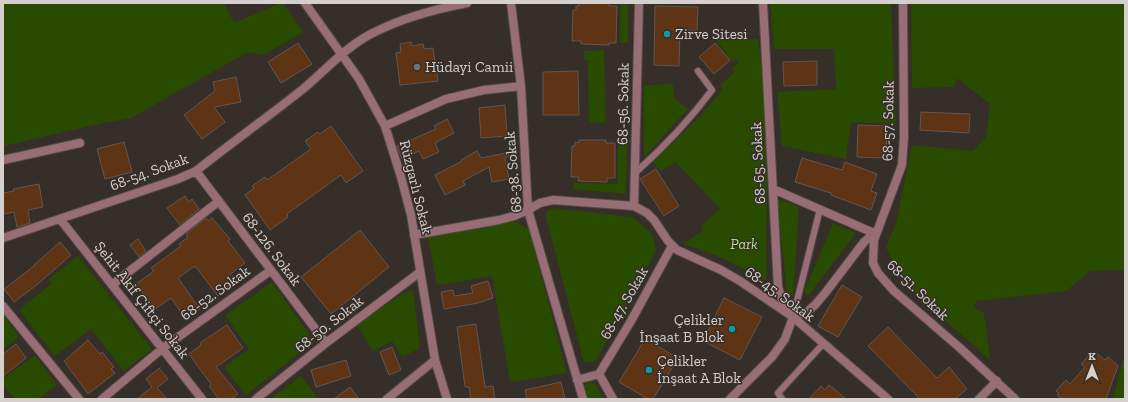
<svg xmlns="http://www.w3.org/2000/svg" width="1128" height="402" viewBox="0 0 1128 402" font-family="'Zilla Slab',serif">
<rect width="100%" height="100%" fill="#362e29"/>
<path fill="#294b00" d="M 3,3 L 224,3 L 234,23 L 280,3 L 283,3 L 303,32 L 264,55 L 248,52 L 131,118 L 103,123 L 3,146 Z
M 620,3 L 628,3 L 628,43 L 620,43 Z
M 770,3 L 891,3 L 896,124 L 851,122 L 846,159 L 782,146 L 777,92 L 836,89 L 834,49 L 774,49 Z
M 911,3 L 1125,3 L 1125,270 L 1090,271 L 1066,291 L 976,301 L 974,308 L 984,313 L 990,360 L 928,305 L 899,276 L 886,247 L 896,223 L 912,145 L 973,151 L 986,137 L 990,104 L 957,78 L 954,87 L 912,88 Z
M 758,39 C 770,117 766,196 767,275 L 765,280 L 718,256 L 683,244 L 703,230 L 701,226 L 720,209 L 676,162 L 660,171 L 653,162 L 701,115 L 723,89 L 720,85 L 735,72 L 732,69 L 739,62 L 735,58 L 732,61 L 716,40 Z
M 604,50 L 606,122 L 589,123 L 588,60 L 584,60 L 584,51 Z
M 673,84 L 674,98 L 688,109 L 644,157 L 644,85 Z
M 618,141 L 627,142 L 626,194 L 573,189 L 574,183 L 617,184 Z
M 777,199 L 799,207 L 793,296 L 787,294 Z
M 553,208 L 632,217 L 643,226 L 653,236 L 656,251 L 595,362 L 584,362 L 545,214 L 548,211 Z
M 512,220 L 529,229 L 567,373 L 510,382 L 492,276 L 437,285 L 428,236 Z
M 833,223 L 856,233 L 808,296 L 804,292 Z
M 78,256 L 152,349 L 124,371 L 91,329 L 55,356 L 19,310 L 52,283 L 49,279 Z
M 272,282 L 309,334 L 311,344 L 246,395 L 224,367 L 249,349 L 225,315 Z
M 413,290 L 420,348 L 402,357 L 392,341 L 373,351 L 357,325 L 404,293 Z
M 4,315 L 19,337 L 3,349 L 3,316 Z
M 1125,353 L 1125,399 L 1113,399 Z
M 35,355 L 57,385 L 38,399 L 15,399 L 3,384 L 3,379 Z
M 301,376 L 318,399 L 270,399 Z
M 588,382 L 595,383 L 603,399 L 588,399 L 582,387 Z"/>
<path fill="#5e3414" stroke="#605752" d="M 579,3 L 609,3 L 609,6 L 617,6 L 616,43 L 609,43 L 609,45 L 581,44 L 581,41 L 572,41 L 573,10 L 576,10 L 576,6 L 579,6 Z
M 655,6 L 698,7 L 697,31 L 680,30 L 679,66 L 654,65 Z
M 411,42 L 412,46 L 423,44 L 424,49 L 433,48 L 438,81 L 400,85 L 396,53 L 401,52 L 400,44 Z
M 298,43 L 312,64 L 281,83 L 268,62 Z
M 715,43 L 730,60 L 714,74 L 699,57 Z
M 817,61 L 817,85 L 784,86 L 783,62 Z
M 578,71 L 579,115 L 543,115 L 543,72 Z
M 236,77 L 241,102 L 214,107 L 225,122 L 202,139 L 184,115 L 215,91 L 213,82 Z
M 505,105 L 507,136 L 481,138 L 479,108 Z
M 921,112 L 970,114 L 969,133 L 920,130 Z
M 447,119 L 454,133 L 435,143 L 439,152 L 423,159 L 419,151 L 402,159 L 397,146 L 436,129 L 434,126 Z
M 858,125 L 887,126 L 886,158 L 857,157 Z
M 331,126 L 363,171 L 346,183 L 341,175 L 287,214 L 288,217 L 270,230 L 245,195 L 254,188 L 252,186 L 265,177 L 267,180 L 311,149 L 305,141 L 318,132 L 320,134 Z
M 579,140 L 606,140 L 606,143 L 615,143 L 615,178 L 607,178 L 607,182 L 578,181 L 579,177 L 571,177 L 572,146 L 575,146 L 575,142 L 579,143 Z
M 124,142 L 132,172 L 105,179 L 97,149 Z
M 477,151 L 481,158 L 511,152 L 512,154 L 505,158 L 509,179 L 492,182 L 489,167 L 463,181 L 465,185 L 445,195 L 435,175 L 462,161 L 461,160 Z
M 802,158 L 842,170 L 845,162 L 877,174 L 871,191 L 877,193 L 871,210 L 831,195 L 831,193 L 795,182 Z
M 656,169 L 679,206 L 664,216 L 640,179 Z
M 39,184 L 43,207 L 28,210 L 30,223 L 17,227 L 14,212 L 3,214 L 3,193 L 14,191 L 13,189 Z
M 185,196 L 189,202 L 192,199 L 199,209 L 180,225 L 167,208 Z
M 206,218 L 208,221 L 212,218 L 230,239 L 228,241 L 245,263 L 228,276 L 234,284 L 218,296 L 195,266 L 178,278 L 200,309 L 186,319 L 171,298 L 155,309 L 136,284 L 154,271 L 151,268 L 181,246 L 179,244 L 188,237 L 186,234 Z
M 360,230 L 389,267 L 331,314 L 301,277 Z
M 138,239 L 146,251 L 139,257 L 130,245 Z
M 60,242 L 71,255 L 38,284 L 14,302 L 4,289 L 34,266 L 34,265 Z
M 488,281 L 493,298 L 478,303 L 444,309 L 441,292 L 453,290 L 454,296 L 473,293 L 471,286 Z
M 842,285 L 862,297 L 838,337 L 818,326 Z
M 724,298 L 762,317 L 740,360 L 703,341 Z
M 476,324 L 485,387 L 493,386 L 495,399 L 471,399 L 469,387 L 465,387 L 457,327 Z
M 227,325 L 243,348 L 216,367 L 238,394 L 232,399 L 219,399 L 209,386 L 211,384 L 189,354 L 201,345 L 200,343 Z
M 888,327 L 937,378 L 949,367 L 967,389 L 955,399 L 920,399 L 868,346 Z
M 645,339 L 678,358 L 653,399 L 648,399 L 619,382 Z
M 88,340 L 100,354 L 102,352 L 114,367 L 111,369 L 115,373 L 88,394 L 64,361 Z
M 16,344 L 26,358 L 3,376 L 3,354 Z
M 392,347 L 401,370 L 389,375 L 380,352 Z
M 1095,352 L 1105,360 L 1108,357 L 1118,366 L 1106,399 L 1063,399 L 1057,395 L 1059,393 L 1056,391 L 1066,380 L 1070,384 L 1085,367 L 1081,364 L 1091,353 L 1093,354 Z
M 346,360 L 351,376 L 316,387 L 311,370 Z
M 159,368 L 168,379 L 157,388 L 167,399 L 137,399 L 152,387 L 146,379 Z
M 561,382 L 565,399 L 527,399 L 525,390 Z
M 829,385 L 846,399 L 809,399 L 821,386 L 825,390 Z
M 350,387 L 359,399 L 334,399 Z"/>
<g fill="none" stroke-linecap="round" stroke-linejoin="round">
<g stroke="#534b47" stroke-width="8">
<path id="lane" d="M 635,173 C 663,148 689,121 712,90 L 698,71
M 793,317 L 820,209
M 782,399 L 778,393 L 823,344"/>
</g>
<g stroke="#534b47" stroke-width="10">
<path id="street" d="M 305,3 L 359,79 L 385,126 L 401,177 L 411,215 L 435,360 L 447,399
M 511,3 L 521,86 L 528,210 L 583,399
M 763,3 L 778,287 L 783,302 L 790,313
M 903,3 L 904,137 L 902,165 L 874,240 L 873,263 L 878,273 L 894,291 L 960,348 L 1015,399
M 385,126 L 446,99 L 484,90 L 521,86
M 3,160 L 80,143
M 196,171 L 326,343
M 773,189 L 876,234
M 634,206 L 639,3
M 60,219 L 202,399
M 414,235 L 499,220 L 514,216 L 528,210 L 540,203 L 553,200 L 634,206 L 647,213 L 654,220 L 668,241 L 677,250 L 721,270 L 740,281 L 793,317 L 888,399
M 3,238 L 178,179 L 196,171 C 231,143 268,117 303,89 C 327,69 348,44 377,31 C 405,17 436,9 467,3
M 112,285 L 219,201
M 3,306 L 79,399
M 793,317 L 799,316 L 806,313 L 815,305 L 826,292 L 864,242 L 871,236 L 876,234
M 599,374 L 631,321 L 672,246
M 577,380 L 599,374 L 613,399
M 102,399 L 163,348 L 270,271
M 256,399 L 326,343 L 420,272
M 387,399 L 435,360
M 730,399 L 772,357 L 785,339 L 793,317
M 979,399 L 997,381"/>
</g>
<use href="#lane" stroke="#986d75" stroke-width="6"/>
<use href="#street" stroke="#986d75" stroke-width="8"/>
</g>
<g fill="#0f9aa8" stroke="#362e29" stroke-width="1.5">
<circle cx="667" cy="34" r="4"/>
<circle cx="732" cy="329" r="4"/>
<circle cx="649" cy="370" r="4"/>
</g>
<circle fill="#6b7280" stroke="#362e29" stroke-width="1.5" cx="417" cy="67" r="4"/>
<g text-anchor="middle" stroke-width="3" stroke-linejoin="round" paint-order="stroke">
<g font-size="15" fill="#d5d0cd" stroke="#362e29" text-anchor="start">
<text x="675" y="39">Zirve Sitesi</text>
<text x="425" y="72">Hüdayi Camii</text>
<text x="724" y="325" text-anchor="end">Çelikler<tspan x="724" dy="17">İnşaat B Blok</tspan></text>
<text x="657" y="366">Çelikler<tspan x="657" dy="17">İnşaat A Blok</tspan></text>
</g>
<g font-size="15" fill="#d5d0cd" stroke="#362e29">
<text transform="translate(623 104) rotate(-89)" y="5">68-56. Sokak</text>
<text transform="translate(888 121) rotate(-89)" y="5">68-57. Sokak</text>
<text transform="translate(758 163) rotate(-93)" y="5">68-65. Sokak</text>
<text transform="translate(149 172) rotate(-20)" y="5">68-54. Sokak</text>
<text transform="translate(513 172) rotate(-95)" y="5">68-38. Sokak</text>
<text transform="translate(416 187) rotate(76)" y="5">Rüzgarlı Sokak</text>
<text transform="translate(272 249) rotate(53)" y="5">68-126. Sokak</text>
<text transform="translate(918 290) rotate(44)" y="5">68-51. Sokak</text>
<text transform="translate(215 293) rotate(-36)" y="5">68-52. Sokak</text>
<text transform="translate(780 294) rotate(36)" y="5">68-45. Sokak</text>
<text transform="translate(142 300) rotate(52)" y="5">Şehit Akif Çiftçi Sokak</text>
<text transform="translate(624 303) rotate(-60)" y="5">68-47. Sokak</text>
<text transform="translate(329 324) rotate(-38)" y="5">68-50. Sokak</text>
</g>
<g font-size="15" font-style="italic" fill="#a9e678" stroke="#362e29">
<text x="744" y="249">Park</text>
</g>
</g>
<rect width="1128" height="402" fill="none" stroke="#d5d0cd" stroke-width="8"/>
<g transform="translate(1092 366)" stroke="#362e29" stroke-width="3" paint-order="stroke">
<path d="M0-3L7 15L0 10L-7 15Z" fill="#d5d0cd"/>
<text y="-6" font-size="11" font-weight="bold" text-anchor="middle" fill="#d5d0cd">K</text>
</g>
</svg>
